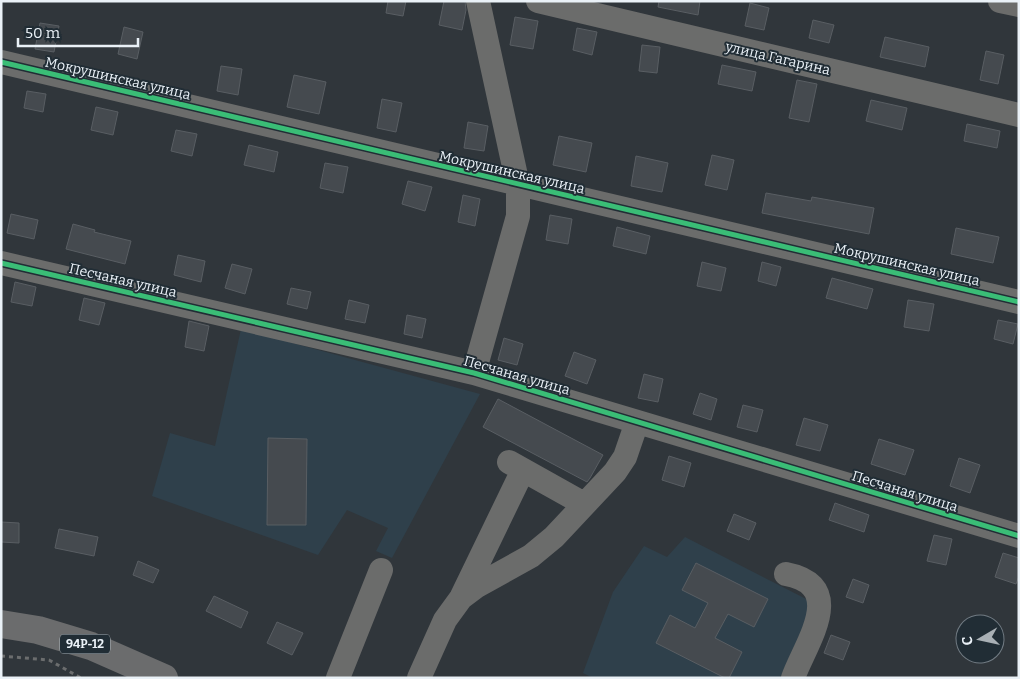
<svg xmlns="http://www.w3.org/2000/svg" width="1020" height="679" viewBox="0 0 1020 679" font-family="Bitter,serif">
<rect width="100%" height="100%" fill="#30363b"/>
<path fill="#2f404b" d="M 241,329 L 480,394 L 392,558 L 376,551 L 388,528 L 347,510 L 318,555 L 152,496 L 170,433 L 215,446 Z
M 685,537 L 814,603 L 780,678 L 593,678 L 583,673 L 613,592 L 644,546 L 667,557 Z"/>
<path fill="#454a4f" stroke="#595e63" d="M 388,1 L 406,1 L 403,16 L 386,13 Z
M 444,1 L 465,1 L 466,10 L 462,30 L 439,25 Z
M 659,1 L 700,1 L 698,15 L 658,7 Z
M 750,3 L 769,8 L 764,30 L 745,26 Z
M 515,17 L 538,21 L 533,49 L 510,45 Z
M 813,20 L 834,25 L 829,43 L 809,38 Z
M 40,23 L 59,26 L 54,52 L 35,49 Z
M 124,27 L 143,32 L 137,59 L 118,54 Z
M 577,28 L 597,32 L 592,55 L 573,50 Z
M 885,37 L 929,47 L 925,67 L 880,57 Z
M 642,45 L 660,47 L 657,73 L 639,71 Z
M 986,51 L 1004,55 L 998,84 L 980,80 Z
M 722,65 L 756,72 L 752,91 L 718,84 Z
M 221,66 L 242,69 L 238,95 L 217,91 Z
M 294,75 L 326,82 L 319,114 L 287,107 Z
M 797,80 L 817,84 L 809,122 L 789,118 Z
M 27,91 L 46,94 L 43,112 L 24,108 Z
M 382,99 L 402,103 L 396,132 L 377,128 Z
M 871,100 L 907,108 L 902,130 L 866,121 Z
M 96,107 L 118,112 L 113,135 L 91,130 Z
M 468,122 L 488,126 L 484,151 L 464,148 Z
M 967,124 L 1000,131 L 997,148 L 964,141 Z
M 176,130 L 197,134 L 192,156 L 171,151 Z
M 559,136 L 592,143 L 586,172 L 553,165 Z
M 249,145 L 278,152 L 274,172 L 244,165 Z
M 712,155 L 734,160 L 727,190 L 705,185 Z
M 636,156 L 668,163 L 662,192 L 631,186 Z
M 325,163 L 348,167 L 343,193 L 320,188 Z
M 408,181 L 432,187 L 425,211 L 402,204 Z
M 766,193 L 811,201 L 812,197 L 874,208 L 869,234 L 762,213 Z
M 463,195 L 480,199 L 475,226 L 458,222 Z
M 11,214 L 38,220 L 34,239 L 7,233 Z
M 550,215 L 572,219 L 568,244 L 546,240 Z
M 73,224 L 95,230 L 94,232 L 131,241 L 125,264 L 66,249 Z
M 617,227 L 650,236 L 646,254 L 613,246 Z
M 956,228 L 999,237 L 993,263 L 951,254 Z
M 178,255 L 205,261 L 201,282 L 174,275 Z
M 702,262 L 726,268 L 721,291 L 697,286 Z
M 762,262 L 781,267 L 776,286 L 758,281 Z
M 232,264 L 252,269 L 245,294 L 225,288 Z
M 832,278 L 873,289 L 867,309 L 826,298 Z
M 15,282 L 36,287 L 32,306 L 11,302 Z
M 291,288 L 311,292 L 307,309 L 287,304 Z
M 84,298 L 105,303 L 99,325 L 79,320 Z
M 349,300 L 369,305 L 365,323 L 345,319 Z
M 908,300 L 934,304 L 929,331 L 904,327 Z
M 407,315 L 426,319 L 422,338 L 404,334 Z
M 998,320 L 1018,324 L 1013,344 L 994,339 Z
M 189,321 L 209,326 L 204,351 L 185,347 Z
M 504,338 L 523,344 L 517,365 L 498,360 Z
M 574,352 L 596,360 L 587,384 L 565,376 Z
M 644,374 L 663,379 L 658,402 L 638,398 Z
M 700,393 L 717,399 L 711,420 L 693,414 Z
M 498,399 L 603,455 L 590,478 L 587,482 L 483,427 Z
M 743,405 L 763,410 L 757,432 L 737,427 Z
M 804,418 L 828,425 L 820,451 L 796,445 Z
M 268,438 L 307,439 L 306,525 L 267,525 Z
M 879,439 L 914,450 L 905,475 L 871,464 Z
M 669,456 L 691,463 L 684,487 L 662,480 Z
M 959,458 L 980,465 L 970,493 L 950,486 Z
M 835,503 L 869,515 L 864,532 L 829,520 Z
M 734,514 L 756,523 L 749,540 L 727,531 Z
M 1,522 L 19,523 L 19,543 L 1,542 Z
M 59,529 L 98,537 L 94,556 L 55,548 Z
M 934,535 L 952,539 L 946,565 L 927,561 Z
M 1003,553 L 1019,558 L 1019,576 L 1016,584 L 995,577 Z
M 138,561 L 159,570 L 153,583 L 133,575 Z
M 696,563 L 768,599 L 754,627 L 728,614 L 715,638 L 742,652 L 729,678 L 725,678 L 656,643 L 670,615 L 695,628 L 708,603 L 682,590 Z
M 853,579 L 869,585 L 863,603 L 846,597 Z
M 214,596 L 248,612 L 241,628 L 206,611 Z
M 277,622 L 303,633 L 292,655 L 267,643 Z
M 831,635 L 850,642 L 843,660 L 824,653 Z"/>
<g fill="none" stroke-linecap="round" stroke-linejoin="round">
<path stroke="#6b6d6e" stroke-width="3" stroke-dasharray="4 4" stroke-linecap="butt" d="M 1,656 L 49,660 L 81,678"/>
<path stroke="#6b6c6b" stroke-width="24" d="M 538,1 L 1019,115
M 1000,1 L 1019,5
M 1,62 L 1019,302
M 1,263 L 474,373 L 1019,536
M 474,373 L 518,216 L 518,185 L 478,1
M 509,462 L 584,504
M 786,574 C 849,586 805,644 793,678
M 462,596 L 523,470
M 338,678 L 381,570
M 419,678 L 445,620 L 461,598 L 477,586 L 531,556 L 554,537 L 615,472 L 625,457 L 637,422"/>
<path stroke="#6b6c6d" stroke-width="28" d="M 1,624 L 38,630 L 91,646 L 164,678"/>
<g stroke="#212d35" stroke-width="8">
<path id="cycleway" d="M 1,62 L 1019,302
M 1,263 L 474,373 L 1019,536"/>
</g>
<use href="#cycleway" stroke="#3abd76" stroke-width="5"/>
</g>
<g text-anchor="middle" stroke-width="4" stroke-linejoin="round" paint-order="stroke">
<rect fill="#212d35" stroke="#aeb6bd" stroke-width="1" x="60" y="634.5" width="50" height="19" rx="4"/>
<g font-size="12" font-weight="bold" fill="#eaf1f7">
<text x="85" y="648">94Р-12</text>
</g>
<g font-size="14" fill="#eaf1f7" stroke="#212d35">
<text transform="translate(778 58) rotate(13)" y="5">улица Гагарина</text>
<text transform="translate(118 78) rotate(13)" y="5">Мокрушинская улица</text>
<text transform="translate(512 172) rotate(13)" y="5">Мокрушинская улица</text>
<text transform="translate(907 264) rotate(13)" y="5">Мокрушинская улица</text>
<text transform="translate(123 280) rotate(13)" y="5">Песчаная улица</text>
<text transform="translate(517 375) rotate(16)" y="5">Песчаная улица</text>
<text transform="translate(905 491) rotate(17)" y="5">Песчаная улица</text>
</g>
</g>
<rect width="1020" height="679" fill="none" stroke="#eaf1f7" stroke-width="5"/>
<g transform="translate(980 639) rotate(261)"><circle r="24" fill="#212d35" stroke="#717b83"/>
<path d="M0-4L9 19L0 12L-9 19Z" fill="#a9b0b5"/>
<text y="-8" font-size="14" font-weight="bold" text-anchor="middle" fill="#eaf1f7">С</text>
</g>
<path d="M18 38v8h120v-8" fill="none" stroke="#eaf1f7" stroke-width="2.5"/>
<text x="25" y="38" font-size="15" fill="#eaf1f7" stroke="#212d35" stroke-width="4" paint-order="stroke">50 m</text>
</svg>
